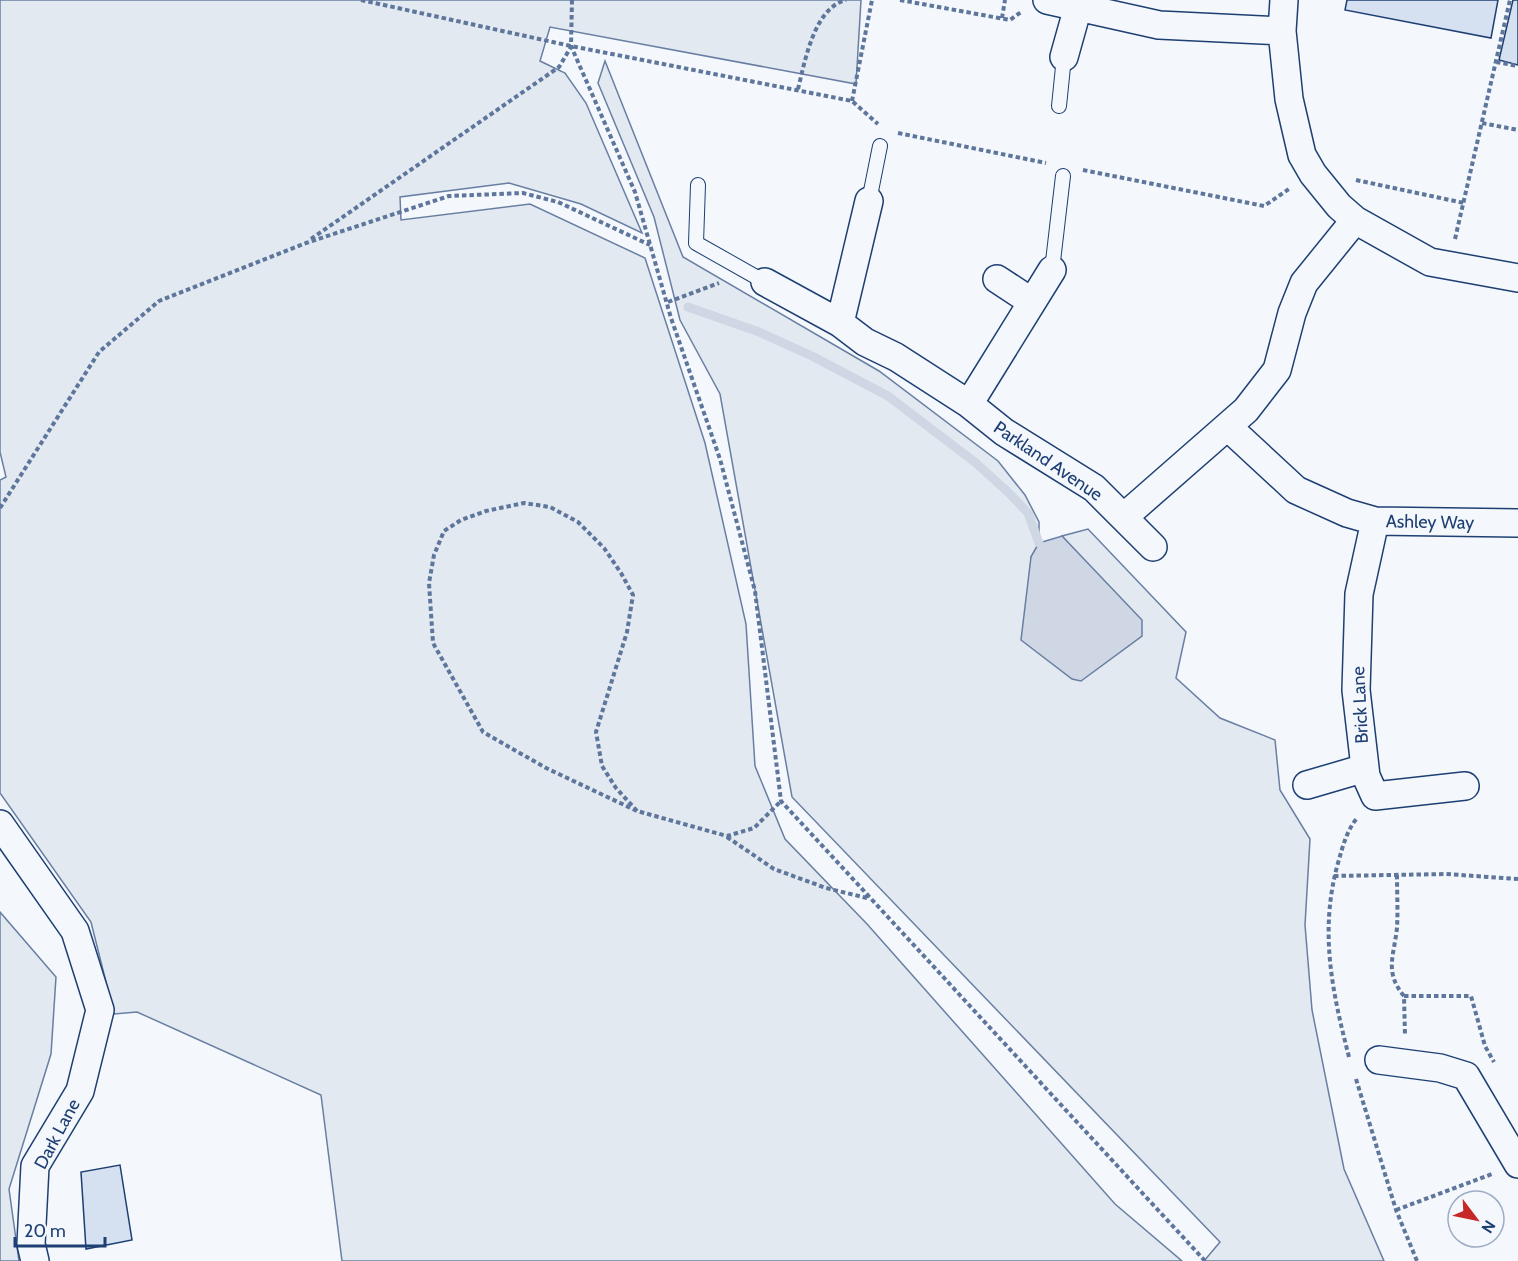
<svg xmlns="http://www.w3.org/2000/svg" width="1518" height="1261" viewBox="0 0 1518 1261" font-family="Cabin,sans-serif">
<rect width="100%" height="100%" fill="#f4f7fb"/>
<path fill="#e3e9f0" stroke="#687fa3" stroke-width="1.5" d="M 0,0 L 861,0 L 856,84 L 550,27 L 540,61 L 565,73 L 586,103 L 642,233 L 581,204 L 509,183 L 400,197 L 401,220 L 530,204 L 645,258 L 705,443 L 746,624 L 755,766 L 785,839 L 867,924 L 1115,1204 L 1182,1261 L 342,1261 L 321,1095 L 137,1012 L 114,1014 L 91,922 L 0,793 L 0,480 L 6,477 L 0,452 Z
M 605,61 L 683,257 L 879,371 L 998,461 L 1025,495 L 1039,522 L 1039,543 L 1031,557 L 1086,563 L 1062,536 L 1088,529 L 1186,632 L 1176,678 L 1220,718 L 1275,740 L 1280,790 L 1310,839 L 1305,925 L 1312,1010 L 1344,1169 L 1384,1261 L 1204,1261 L 1220,1242 L 792,797 L 720,394 L 680,320 L 654,217 L 598,83 Z
M 0,912 L 56,977 L 51,1054 L 9,1189 L 19,1261 L 0,1261 Z"/>
<path fill="#cfd7e4" stroke="#687fa3" stroke-width="1.5" d="M 1062,536 L 1142,620 L 1142,636 L 1081,681 L 1072,679 L 1021,640 L 1031,557 L 1039,543 Z"/>
<g fill="none" stroke-linecap="round" stroke-linejoin="round">
<path stroke="#cfd7e4" stroke-width="9" d="M 688,307 L 759,332 L 812,356 L 888,396 L 976,463 L 1009,493 L 1028,513 L 1039,543"/>
</g>
<path fill="#d5e0f0" stroke="#1d3f73" stroke-width="1.5" d="M 1347,0 L 1498,0 L 1491,38 L 1345,10 Z
M 1513,0 L 1518,0 L 1518,65 L 1499,60 Z
M 120,1165 L 132,1240 L 86,1249 L 81,1172 Z"/>
<g fill="none" stroke-linecap="round" stroke-linejoin="round">
<g stroke="#1d3f73" stroke-width="16">
<path id="lane" d="M 1059,106 L 1064,57
M 698,185 L 696,243 L 765,282
M 869,201 L 880,146
M 1052,270 L 1063,176"/>
</g>
<g stroke="#1d3f73" stroke-width="30">
<path id="street" d="M 1047,0 L 1159,25 L 1282,31
M 1284,0 L 1282,31 L 1289,99 L 1302,155 L 1313,174 L 1339,206 L 1355,220 L 1430,262 L 1518,278
M 1064,57 L 1078,7
M 997,279 L 1032,302
M 765,282 L 840,323 L 865,342 L 896,357 L 969,404 L 1004,432 L 1094,488 L 1153,547
M 840,323 L 869,201
M 969,404 L 1052,270
M 1228,427 L 1296,490 L 1347,513 L 1375,521 L 1518,523
M 1125,516 L 1246,410 L 1277,370 L 1292,313 L 1304,283 L 1355,220
M 1375,521 L 1359,594 L 1356,690 L 1366,776 L 1375,796 L 1465,786
M 1307,785 L 1365,768
M 0,824 L 75,931 L 100,1010 L 80,1091 L 35,1166 L 31,1244 L 35,1261
M 1379,1060 L 1440,1068 L 1466,1076 L 1518,1164"/>
</g>
<path stroke="#5e769c" stroke-width="4" stroke-dasharray="4.5 3" stroke-linecap="butt" d="M 361,0 L 571,46 L 852,101 L 878,124
M 572,0 L 571,46 L 635,192 L 671,318 L 720,459 L 755,591 L 781,801 L 1205,1261
M 900,0 L 1010,20 L 1021,12
M 1002,18 L 1005,0
M 1496,62 L 1518,66
M 798,89 C 805,61 814,8 846,0
M 852,101 L 872,0
M 1482,123 L 1518,130
M 898,133 L 1046,163
M 1083,170 L 1264,206 L 1289,189
M 1356,180 L 1464,203
M 311,239 L 559,67 L 571,47
M 1455,239 L 1510,0
M 668,302 L 719,283
M 0,508 L 99,352 L 159,301 L 306,243 L 449,196 L 523,193 L 558,202 L 650,245
M 637,811 L 616,788 L 602,766 L 596,732 L 627,632 L 633,595 L 621,573 L 604,548 L 578,522 L 550,507 L 524,503 L 486,511 L 461,520 L 444,531 L 434,555 L 429,583 L 433,643 L 483,732 L 546,768 L 637,811 L 727,836 L 754,828 L 781,801
M 727,837 L 774,869 L 826,888 L 867,898
M 1397,875 C 1397,892 1398,911 1397,928 C 1394,956 1384,972 1404,996 L 1405,1036
M 1334,876 L 1446,874 L 1518,879
M 1404,996 L 1471,996 L 1485,1046 L 1494,1062
M 1349,1057 C 1332,991 1319,931 1338,863 C 1343,846 1346,832 1357,818
M 1356,1079 L 1396,1210 L 1417,1261
M 1396,1210 L 1492,1174"/>
<use href="#lane" stroke="#f4f7fb" stroke-width="14"/>
<use href="#street" stroke="#f4f7fb" stroke-width="27"/>
</g>
<g text-anchor="middle" stroke-width="4.5" stroke-linejoin="round" paint-order="stroke">
<g font-size="18" fill="#1d3f73" stroke="#f4f7fb">
<text transform="translate(1048 461) rotate(34)" y="6">Parkland Avenue</text>
<text transform="translate(1430 522) rotate(1)" y="6">Ashley Way</text>
<text transform="translate(1360 705) rotate(-93)" y="6">Brick Lane</text>
<text transform="translate(57 1134) rotate(-62)" y="6">Dark Lane</text>
</g>
</g>
<g transform="translate(1476 1219) rotate(122)"><circle r="28" fill="#f4f7fb" stroke="#9eadc5" stroke-width="1.5"/>
<path d="M0-4.5L10 22L0 15L-10 22Z" fill="#c62828"/>
<text y="-9" font-size="16" font-weight="bold" text-anchor="middle" fill="#1d3f73">N</text>
</g>
<path d="M15 1237v9h90v-9" fill="none" stroke="#1d3f73" stroke-width="3"/>
<text x="24" y="1237" font-size="18" fill="#1d3f73" stroke="#f4f7fb" stroke-width="4.5" paint-order="stroke">20 m</text>
</svg>
